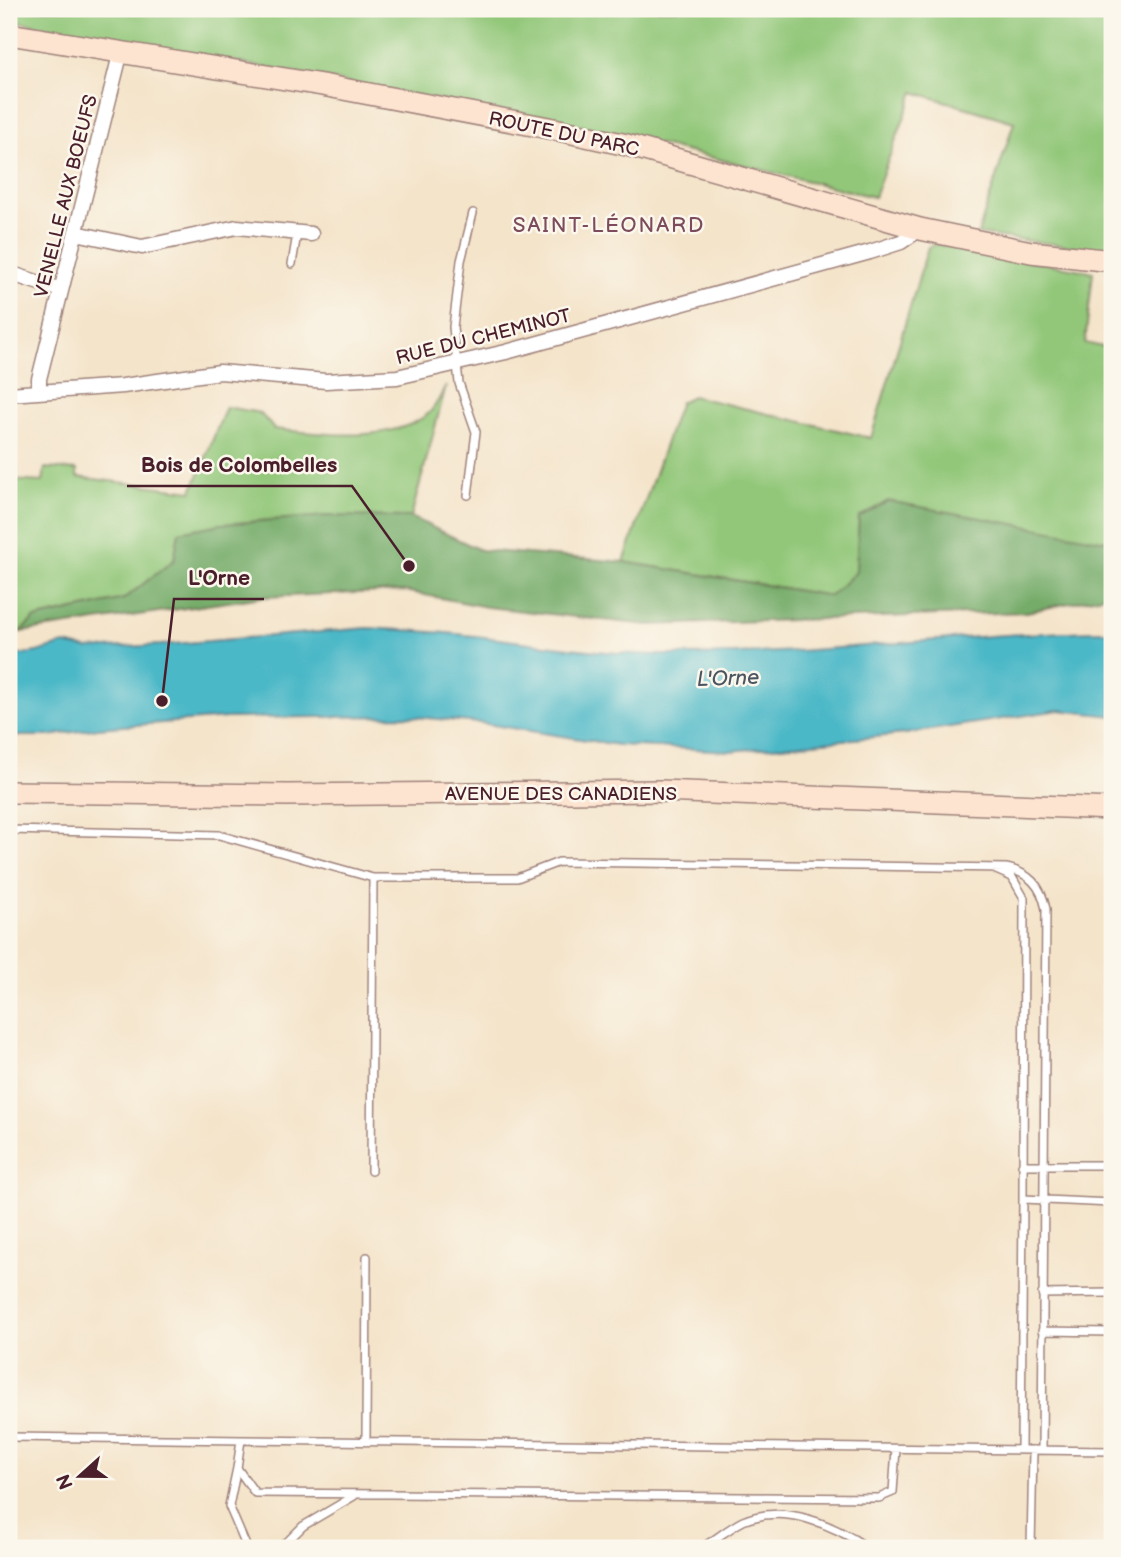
<svg xmlns="http://www.w3.org/2000/svg" width="1121" height="1557" viewBox="0 0 1121 1557" font-family="'Balsamiq Sans',sans-serif">
<rect width="100%" height="100%" fill="#fbf7ec"/>
<filter id="ink" filterUnits="userSpaceOnUse"><feTurbulence type="fractalNoise" baseFrequency=".0143" numOctaves="2"/><feDisplacementMap in="SourceGraphic" scale="14" xChannelSelector="R" yChannelSelector="G"/><feConvolveMatrix kernelMatrix="1 2 1 2 8 2 1 2 1" color-interpolation-filters="sRGB"/></filter>
<filter id="wash" filterUnits="userSpaceOnUse"><feTurbulence type="fractalNoise" baseFrequency=".00686" numOctaves="4" result="noise"/><feDisplacementMap in="SourceGraphic" scale="28" xChannelSelector="R" yChannelSelector="G"/><feGaussianBlur stdDeviation="1.57" result="paint"/><feColorMatrix in="noise" values="0 0 0 0 0 0 0 0 0 0 0 0 0 0 0 0 0 1.4 0 .05"/><feComposite in="paint" operator="in"/></filter>
<g filter="url(#wash)">
<rect width="100%" height="100%" fill="#f4e4ca"/>
<path fill="#92c779" stroke="#6e7352" stroke-width="2" d="M 9,9 L 1112,9 L 1112,252 L 978,234 L 1014,122 L 914,92 L 874,197 L 586,127 L 9,20 Z
M 936,244 L 1093,272 L 1085,343 L 1112,349 L 1112,542 L 1054,532 L 859,517 L 856,572 L 831,596 L 624,562 L 680,402 L 692,396 L 871,438 L 928,247 Z
M 446,386 L 411,517 C 333,516 256,517 179,532 L 174,560 L 124,599 L 34,619 L 20,632 L 9,634 L 9,480 L 43,482 L 45,468 L 77,470 L 77,477 L 192,491 L 226,407 L 260,413 L 274,429 C 318,434 393,444 429,413 C 436,407 441,394 446,386 Z"/>
<path fill="#75ac69" stroke="#60664a" stroke-width="2" d="M 888,501 L 1112,542 L 1112,594 L 1027,612 L 648,625 L 487,607 L 404,591 L 262,597 L 20,632 L 34,619 L 124,599 L 174,560 L 179,532 L 221,524 L 326,516 L 411,517 L 480,550 L 624,562 L 831,596 L 856,572 L 859,517 Z"/>
<path fill="#4cb8c7" stroke="#4b6c79" stroke-width="2" d="M 367,628 C 397,630 427,631 457,634 C 526,641 593,654 662,655 C 813,657 962,632 1112,631 L 1112,716 L 1059,710 L 905,734 L 731,751 L 618,745 L 480,723 L 406,716 L 226,718 L 98,728 L 49,736 L 9,736 L 9,656 L 37,652 L 64,644 L 88,649 L 161,645 Z"/>
</g>
<g filter="url(#ink)">
<g fill="none" stroke-linecap="round" stroke-linejoin="round">
<g stroke="#9f827a" stroke-width="10">
<path id="lane" d="M 292,264 L 297,234
M 468,495 L 476,432 L 459,383 L 453,327 L 461,261 L 473,213
M 9,830 L 219,835 L 373,878 L 517,878 L 559,862 L 1006,868 C 1029,873 1041,885 1046,909 L 1042,1450
M 996,870 L 1012,877 L 1024,898 L 1023,1199
M 1022,1165 L 1112,1165
M 371,1171 L 373,878
M 1042,1294 L 1112,1293
M 1042,1331 L 1112,1332
M 9,1437 L 1112,1451
M 241,1440 L 237,1468 L 255,1493 L 879,1498 L 893,1492 L 896,1449
M 366,1442 L 367,1257
M 1021,1450 L 1023,1199 L 1112,1203
M 237,1468 L 229,1506 L 247,1548
M 281,1548 L 303,1526 L 354,1496
M 701,1548 C 715,1540 729,1528 743,1521 C 785,1503 834,1525 868,1548
M 1031,1548 L 1033,1450"/>
</g>
<g stroke="#9f827a" stroke-width="17">
<path id="street" d="M 76,233 L 142,247 L 237,227 L 311,234
M 9,273 L 61,290
M 39,392 L 39,379 L 121,51
M 9,394 L 123,386 L 220,372 L 326,381 L 397,377 L 506,352 L 870,252 L 901,242 L 920,229"/>
</g>
<g stroke="#9f827a" stroke-width="24">
<path id="secondary" d="M 9,34 L 322,85 L 554,129 L 627,145 L 920,229 L 1031,252 L 1112,261
M 9,792 L 288,795 L 661,791 L 1112,809"/>
</g>
<use href="#lane" stroke="#fff" stroke-width="7"/>
<use href="#street" stroke="#fff" stroke-width="14"/>
<use href="#secondary" stroke="#fde4d1" stroke-width="21"/>
</g>
</g>
<g text-anchor="middle" stroke-width="5" stroke-linejoin="round" paint-order="stroke">
<g font-size="19" fill="#4a1f2b" stroke="#fbf7ec">
<text transform="translate(564 133) rotate(12)" y="7">ROUTE DU PARC</text>
<text transform="translate(65 196) rotate(-76)" y="7">VENELLE AUX BOEUFS</text>
<text transform="translate(483 336) rotate(-14)" y="7">RUE DU CHEMINOT</text>
<text x="561" y="800">AVENUE DES CANADIENS</text>
</g>
<g font-size="21" letter-spacing="2" fill="#7c4c5c" stroke="#fbf7ec">
<text x="609" y="232">SAINT-LÉONARD</text>
</g>
<g font-size="21" font-style="italic" fill="#4b5562" stroke="#fbf7ec">
<text transform="translate(728 678) rotate(-2)" y="7">L'Orne</text>
</g>
</g>
<path fill="none" stroke="#4a1f2b" stroke-width="2.5" d="M409 566L352 486H127M162 701L174 599H264"/>
<g fill="#4a1f2b" stroke="#fbf7ec" stroke-width="2.5">
<circle cx="409" cy="566" r="7"/>
<circle cx="162" cy="701" r="7"/>
</g>
<g font-size="21" text-anchor="middle" font-weight="bold" fill="#4a1f2b" stroke="#fbf7ec" stroke-width="5" stroke-linejoin="round" paint-order="stroke">
<text x="239" y="472">Bois de Colombelles</text>
<text x="219" y="585">L'Orne</text>
</g>
<rect width="1121" height="1557" fill="none" stroke="#fbf7ec" stroke-width="35"/>
<g transform="translate(80 1476) rotate(249)" stroke="#fbf7ec" stroke-width="5" paint-order="stroke">
<path d="M0-5L12 26L0 18L-12 26Z" fill="#4a1f2b"/>
<text y="-10" font-size="19" font-weight="bold" text-anchor="middle" fill="#4a1f2b">N</text>
</g>
</svg>
